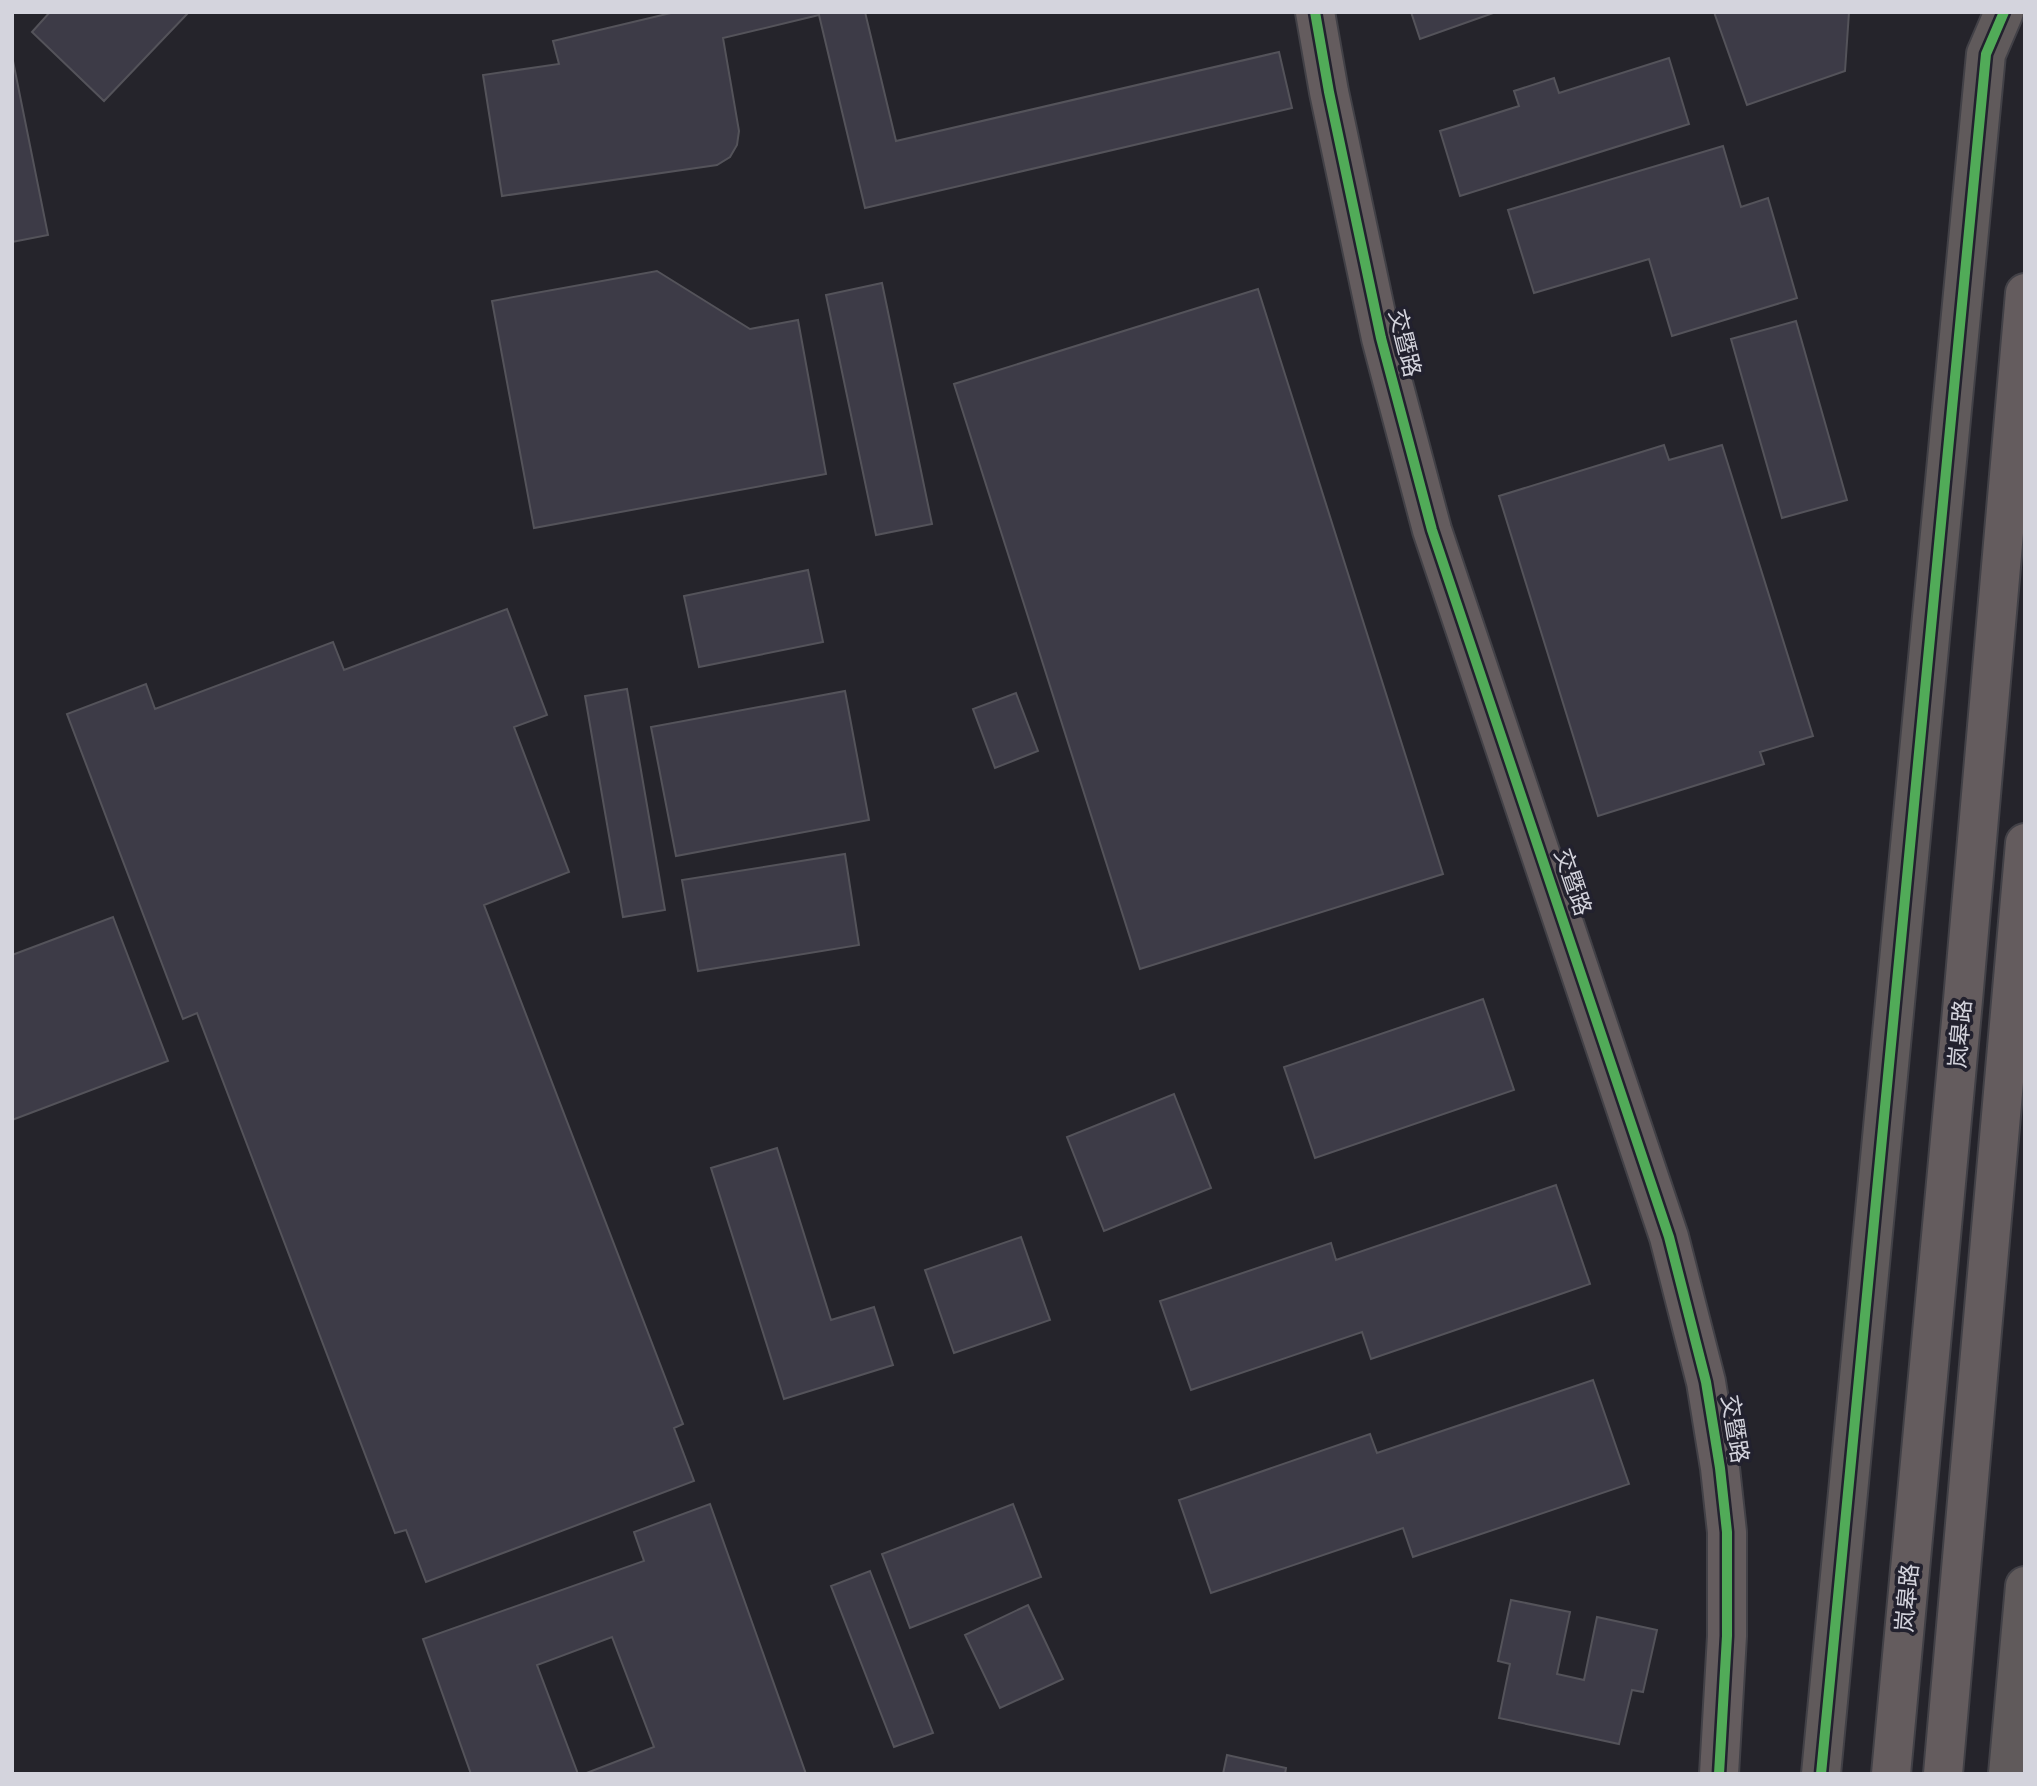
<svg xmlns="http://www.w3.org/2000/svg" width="2037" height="1786" viewBox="0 0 2037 1786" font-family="'Source Sans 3','Noto Sans SC',sans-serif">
<rect width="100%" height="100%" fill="#25242b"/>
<path fill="#3d3b47" stroke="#54535a" stroke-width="2" d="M 50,12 L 189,12 L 104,101 L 32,32 Z
M 675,12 L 865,12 L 896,141 L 1279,52 L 1292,108 L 865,208 L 819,15 L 723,38 L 739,131 L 737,145 L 730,157 L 717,165 L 502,196 L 483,75 L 559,64 L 553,41 Z
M 1411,12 L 1496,12 L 1420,39 Z
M 1714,12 L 1849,12 L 1845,71 L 1747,105 Z
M 12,56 L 48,235 L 12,242 Z
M 1669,58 L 1689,124 L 1460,196 L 1440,131 L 1519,106 L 1514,91 L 1554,78 L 1559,93 Z
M 1723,146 L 1741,207 L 1768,198 L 1797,298 L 1672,336 L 1649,259 L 1534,293 L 1508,210 Z
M 657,271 L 750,329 L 798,320 L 826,474 L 534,528 L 492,301 Z
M 882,283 L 932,524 L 876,535 L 826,295 Z
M 1258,289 L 1443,874 L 1140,969 L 954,384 Z
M 1796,321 L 1847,500 L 1782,518 L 1731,339 Z
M 1664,445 L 1669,460 L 1722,445 L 1813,736 L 1760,752 L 1764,764 L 1598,816 L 1499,496 Z
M 808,570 L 823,642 L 699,667 L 684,596 Z
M 507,609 L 547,715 L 514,727 L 569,872 L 484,905 L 683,1424 L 674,1428 L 694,1481 L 426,1582 L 406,1530 L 395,1533 L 197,1013 L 183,1019 L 67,714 L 146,684 L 155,709 L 333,642 L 344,670 Z
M 627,689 L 665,910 L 623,917 L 585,696 Z
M 845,691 L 869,820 L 676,856 L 651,727 Z
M 1016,693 L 1038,751 L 995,768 L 973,709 Z
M 845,854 L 859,945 L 698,971 L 682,880 Z
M 113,917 L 168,1061 L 12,1120 L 12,955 Z
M 1483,999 L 1514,1090 L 1315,1158 L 1284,1067 Z
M 1174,1094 L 1211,1188 L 1104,1231 L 1067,1137 Z
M 777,1148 L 831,1320 L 874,1307 L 893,1365 L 784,1399 L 711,1168 Z
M 1556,1185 L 1590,1284 L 1371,1359 L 1362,1332 L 1191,1390 L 1160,1301 L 1331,1243 L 1336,1260 Z
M 1021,1237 L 1050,1320 L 954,1353 L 925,1270 Z
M 1593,1380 L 1629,1484 L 1413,1557 L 1403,1528 L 1211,1593 L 1179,1500 L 1370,1434 L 1377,1453 Z
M 710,1504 L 806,1774 L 584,1774 L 654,1747 L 612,1637 L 537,1665 L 578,1774 L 471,1774 L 423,1639 L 644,1561 L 634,1532 Z
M 1013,1504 L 1041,1577 L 910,1628 L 882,1554 Z
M 870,1571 L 933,1733 L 894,1747 L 831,1586 Z
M 1511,1600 L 1570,1612 L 1557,1674 L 1584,1680 L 1597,1617 L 1657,1630 L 1643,1692 L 1632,1690 L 1619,1744 L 1499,1718 L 1510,1664 L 1498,1661 Z
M 1028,1605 L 1063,1679 L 1000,1708 L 965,1635 Z
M 1227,1755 L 1286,1768 L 1285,1774 L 1223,1774 Z"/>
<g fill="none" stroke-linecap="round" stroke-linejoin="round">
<g stroke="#424147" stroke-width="42">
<path id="street" d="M 1821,1774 L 1986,54 L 2004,12
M 2008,1774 L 2025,1586"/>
</g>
<g stroke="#424147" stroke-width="42">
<path id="secondary" d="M 1315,12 L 1329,92 L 1381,338 L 1432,530 L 1669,1237 L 1706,1382 L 1720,1468 L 1727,1532 L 1727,1636 L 1719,1774
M 1891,1774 L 1963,1000 L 2025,293
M 1943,1774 L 2025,843"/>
</g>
<use href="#street" stroke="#605a5b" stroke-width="38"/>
<use href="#secondary" stroke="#645c5e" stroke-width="38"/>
<g stroke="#22212e" stroke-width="15">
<path id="cycleway" d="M 1315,12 L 1329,92 L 1381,338 L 1432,530 L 1669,1237 L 1706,1382 L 1720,1468 L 1727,1532 L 1727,1636 L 1719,1774
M 1821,1774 L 1986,54 L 2004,12"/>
</g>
<use href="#cycleway" stroke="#51ab58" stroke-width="10"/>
</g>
<g text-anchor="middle" stroke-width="7" stroke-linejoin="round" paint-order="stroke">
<g font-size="23" fill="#d4d4dd" stroke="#22212e">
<text transform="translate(1405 343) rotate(76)" y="8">交暨路</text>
<text transform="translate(1573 882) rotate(71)" y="8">交暨路</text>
<text transform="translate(1960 1034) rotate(-85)" y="8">岚皋路</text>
<text transform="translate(1735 1429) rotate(81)" y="8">交暨路</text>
<text transform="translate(1907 1598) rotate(-85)" y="8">岚皋路</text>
</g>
</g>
<rect width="2037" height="1786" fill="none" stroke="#d4d4dd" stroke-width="28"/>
</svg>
